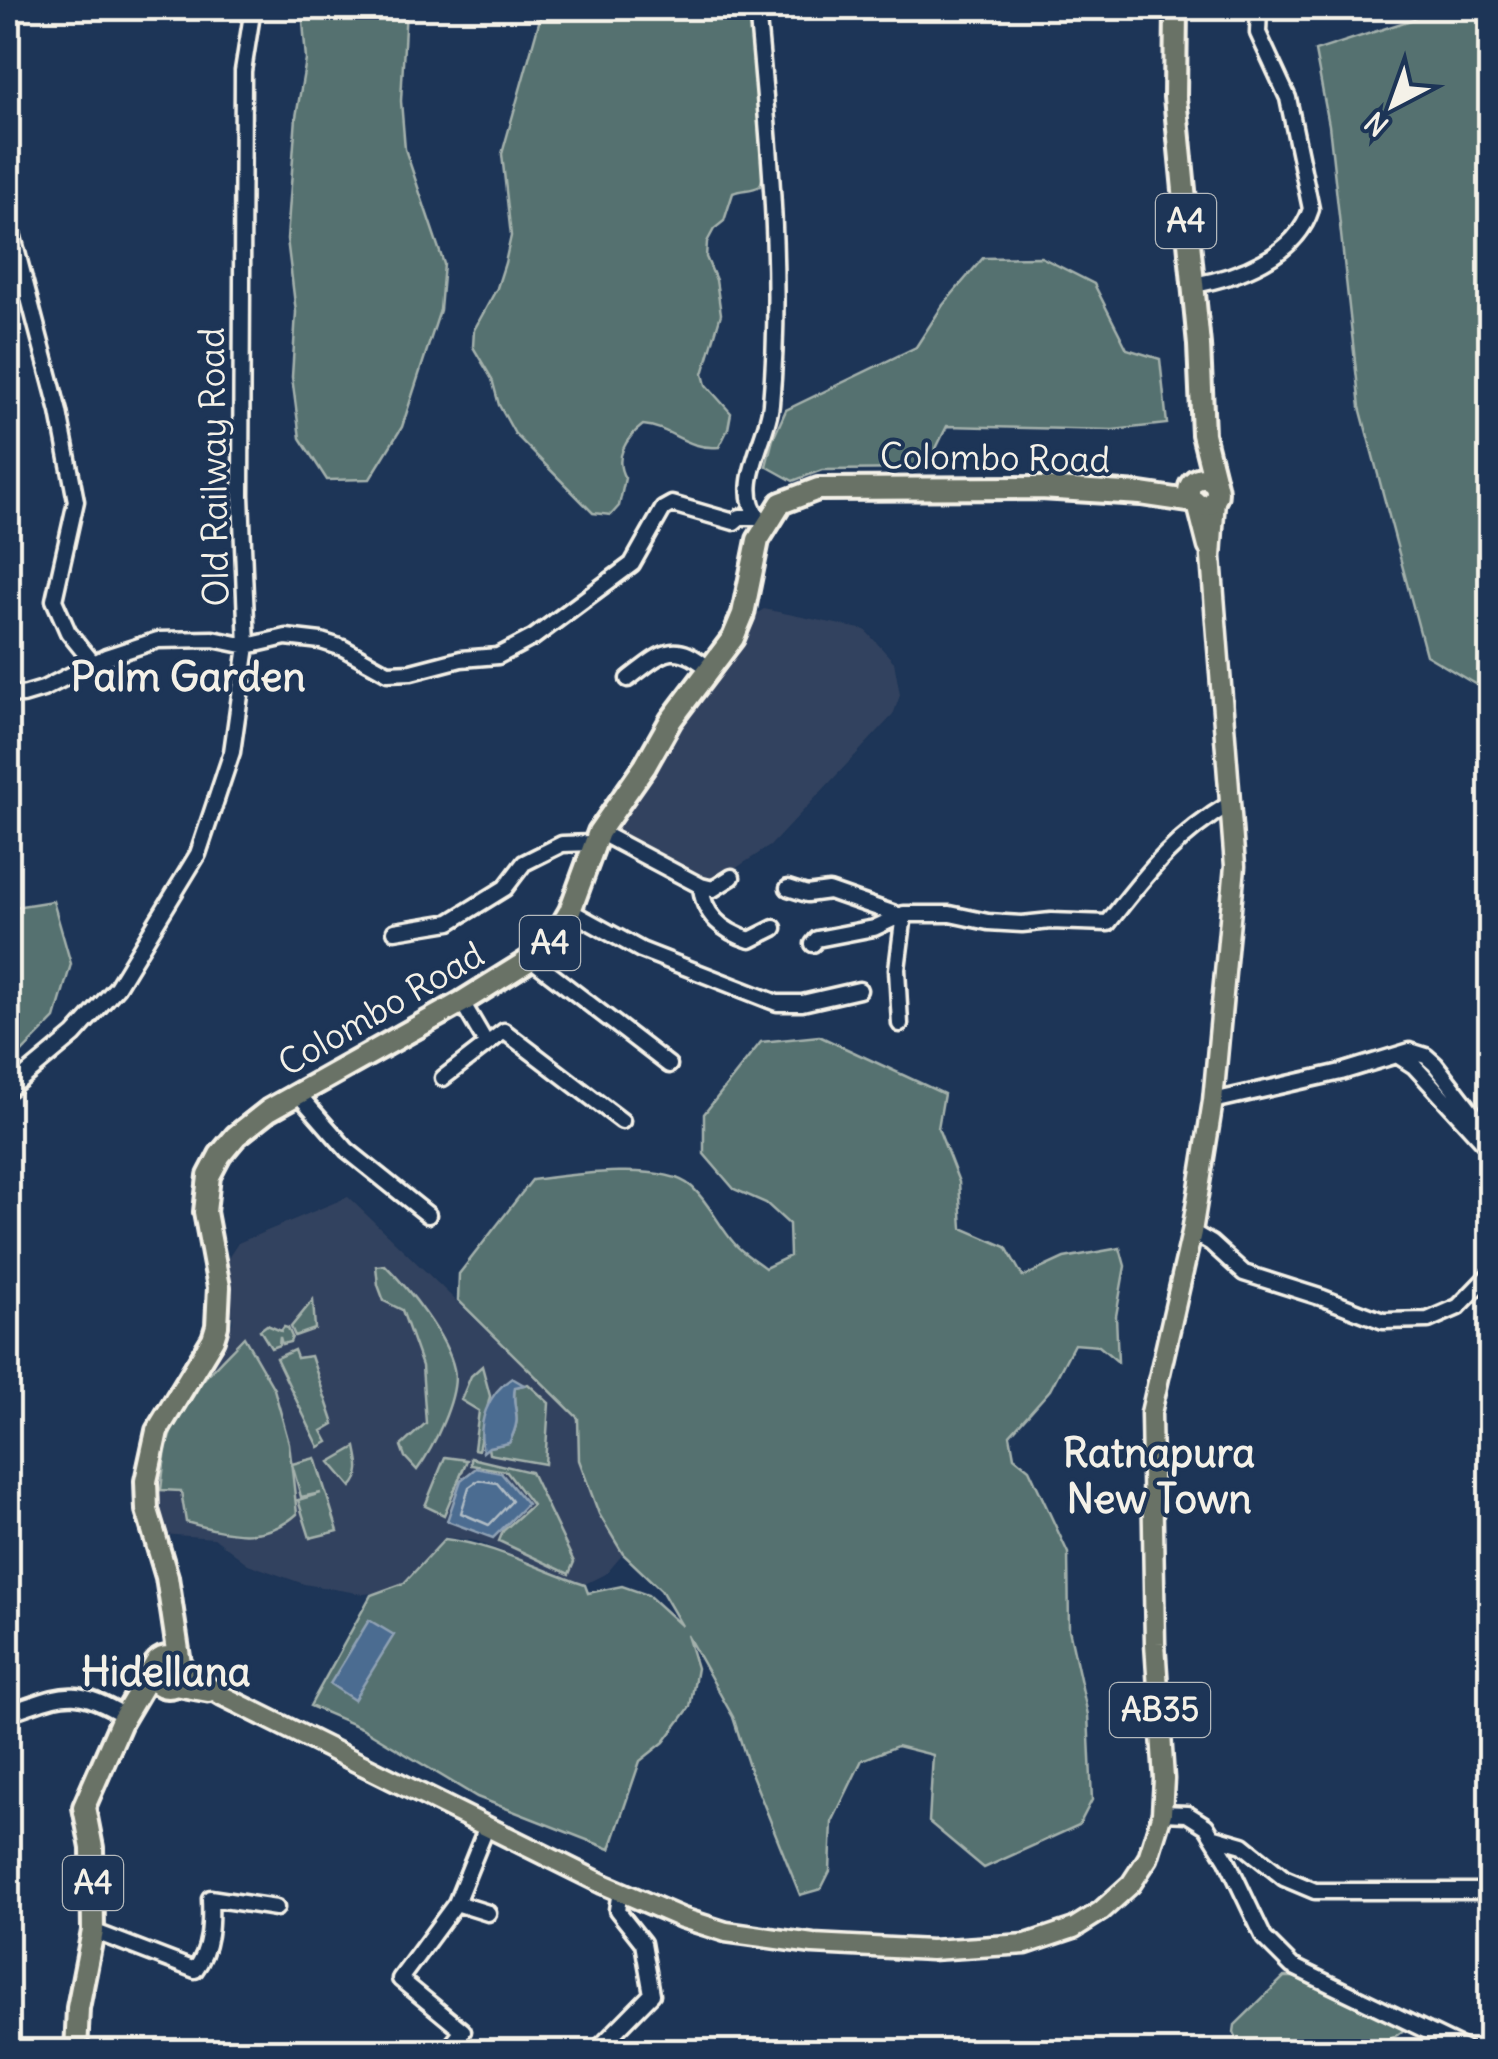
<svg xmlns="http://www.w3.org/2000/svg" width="1498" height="2059" viewBox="0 0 1498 2059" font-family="Delius,sans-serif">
<rect width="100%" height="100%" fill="#1d3557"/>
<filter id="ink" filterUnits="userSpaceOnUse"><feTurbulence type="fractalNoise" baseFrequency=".01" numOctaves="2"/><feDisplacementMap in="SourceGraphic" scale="20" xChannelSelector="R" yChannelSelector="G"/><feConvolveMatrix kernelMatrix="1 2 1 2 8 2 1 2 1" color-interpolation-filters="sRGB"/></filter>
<g filter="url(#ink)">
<path fill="#33425e" d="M 764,609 L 865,630 L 894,662 L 900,695 L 893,715 L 770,846 L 713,883 L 704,882 L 614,833 L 665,742 L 731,662 L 747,641 L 753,616 Z
M 348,1197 L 578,1418 L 579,1460 L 599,1514 L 623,1554 L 607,1573 L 585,1584 L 476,1541 L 445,1537 L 404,1582 L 384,1592 L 363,1594 L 304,1584 L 248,1564 L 214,1538 L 163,1534 L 150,1495 L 175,1403 L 205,1373 L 233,1322 L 227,1260 L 238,1243 Z"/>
<path fill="#54716f" stroke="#a4b1ac" stroke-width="2.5" d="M 302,8 L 406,8 L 401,101 L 405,149 L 444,264 L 440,310 L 402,427 L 370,479 L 327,480 L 300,438 L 292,377 L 296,312 L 287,239 L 296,117 L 306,60 Z
M 543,8 L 750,8 L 763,176 L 760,186 C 751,191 742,189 733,193 L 724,221 L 714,229 L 707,242 L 706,257 L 716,280 L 721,314 L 703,374 L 706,385 L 731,413 L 728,429 L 719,447 C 686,450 671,427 643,425 C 626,438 613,458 625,478 L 619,506 L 611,515 L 593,513 L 515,434 L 499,405 L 492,379 L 473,347 L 474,330 L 497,288 L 505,263 L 511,236 L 502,154 Z
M 1417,8 L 1490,8 L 1490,693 L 1426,655 L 1360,407 L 1329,125 L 1315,51 L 1414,19 Z
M 1041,257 L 1094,284 L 1127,349 L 1160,359 L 1167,424 L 1113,430 L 947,426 L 926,469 L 822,470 L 793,481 L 766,466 L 773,439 L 786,410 L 916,347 L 943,305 L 983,258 Z
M 53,901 L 71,964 L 55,1018 L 14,1060 L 8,1061 L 8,908 Z
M 819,1036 L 944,1094 L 938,1128 L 959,1182 L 962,1228 L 1006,1247 L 1023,1277 L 1064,1258 L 1120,1248 L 1125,1266 L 1116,1316 L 1118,1362 L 1099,1346 L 1074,1344 L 1050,1390 L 1010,1435 L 1014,1457 L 1029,1469 L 1068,1553 L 1069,1629 L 1088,1715 L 1092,1800 L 1079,1825 L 984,1868 L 929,1822 L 933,1755 L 897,1746 L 862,1760 L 832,1822 L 830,1871 L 821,1889 L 800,1895 L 750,1770 L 733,1717 L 687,1635 L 697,1668 L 690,1707 L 664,1742 L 640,1761 L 610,1849 L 477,1797 L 362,1728 L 310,1706 L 371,1595 L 404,1583 L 445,1539 C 496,1545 537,1569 585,1585 L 588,1593 L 622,1586 L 648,1595 L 682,1626 L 661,1590 L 623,1554 L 599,1514 L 579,1460 L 578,1418 L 458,1300 L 459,1274 L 532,1180 C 569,1175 664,1161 692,1187 C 710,1204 719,1226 734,1243 C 742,1253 755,1260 765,1268 L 790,1256 L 789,1224 L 766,1203 L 734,1189 L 704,1154 L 704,1114 L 761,1042 Z
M 385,1265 C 408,1288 447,1336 454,1369 C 460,1395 432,1450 417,1470 L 405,1457 L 401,1446 L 426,1423 L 422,1366 L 402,1310 L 384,1301 L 378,1285 L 376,1266 Z
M 313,1300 L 315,1329 L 295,1336 L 291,1327 Z
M 267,1325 L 281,1331 L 284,1327 L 288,1328 L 292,1337 L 290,1342 L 282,1344 L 280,1337 L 279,1345 L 271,1348 L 260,1330 Z
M 244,1337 L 274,1389 L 289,1443 L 297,1514 C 264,1544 226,1533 186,1522 L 181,1491 L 161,1490 C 163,1474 164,1457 168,1442 C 179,1398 214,1369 244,1337 Z
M 294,1350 L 297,1358 L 311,1356 L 334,1424 L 322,1431 L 328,1442 L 319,1447 L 276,1358 Z
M 482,1366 L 490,1396 L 478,1450 L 474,1449 L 479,1411 L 461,1400 L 471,1376 Z
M 528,1384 L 549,1403 L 545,1464 L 489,1454 L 488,1447 L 509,1443 C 525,1412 510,1412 515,1387 Z
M 356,1447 C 359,1462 363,1475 351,1487 L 330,1462 Z
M 445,1457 L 467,1460 L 444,1515 L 425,1506 Z
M 315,1458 L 338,1531 L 310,1538 L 298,1500 L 321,1493 L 301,1497 L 292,1464 Z
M 471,1458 L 531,1472 L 574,1562 L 569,1574 L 499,1541 L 503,1531 L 532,1505 L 506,1471 L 471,1465 Z
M 1284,1977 L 1295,1977 L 1406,2027 C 1382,2059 1283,2051 1242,2051 L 1234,2032 L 1235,2025 Z"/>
<path fill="#4b6c91" stroke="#8fa1b4" stroke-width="2.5" d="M 512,1378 L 524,1385 L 515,1387 C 510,1412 525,1412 509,1443 L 489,1447 L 483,1452 C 477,1423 487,1394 512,1378 Z
M 476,1468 L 501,1473 L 527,1504 L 493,1538 L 447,1521 L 461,1480 Z
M 369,1620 L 394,1635 L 354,1700 L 330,1684 Z"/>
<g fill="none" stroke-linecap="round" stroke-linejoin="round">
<path stroke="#b0bcc5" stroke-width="2.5" d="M 479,1480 L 497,1483 L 512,1501 L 489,1525 L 461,1513 L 469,1487 Z"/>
<g stroke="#f4f1e8" stroke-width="21">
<path id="minor" d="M 757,8 C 769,139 783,272 771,404 C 768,439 732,488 760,519
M 8,218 L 59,412 L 76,501 L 54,600 L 68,632 L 93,663
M 1194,285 C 1238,277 1296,256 1311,209 L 1288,98 L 1258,33 L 1259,8
M 628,679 C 662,653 674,638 710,670
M 8,693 L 23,695 L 43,689 L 106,657 L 158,640 L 213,639 L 247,646 L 286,637 L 321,641 L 343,648 L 388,673 L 411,672 L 461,659 L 498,656 L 534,637 L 632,564 L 663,509 L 672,504 L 734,522 L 740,517 L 758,517
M 599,832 L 701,886 C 703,915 724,932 750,940 L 774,928
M 701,886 L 713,889 L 732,877
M 788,888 L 807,894 L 829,891 L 898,915
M 570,911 L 641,950 L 777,1003 L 802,1003 L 859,990
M 395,931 L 450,922 L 505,888 L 524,863 L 562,844 L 593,843
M 813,944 L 817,939 L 874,928 L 904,914 L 950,914 L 988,922 L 1022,924 L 1051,921 L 1108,923 C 1148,872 1174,837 1231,803
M 531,959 L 669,1065
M 462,1002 L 486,1043
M 900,1024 L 897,969 L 904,914
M 1397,1055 L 1414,1066 L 1490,1149
M 443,1078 L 504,1031 L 622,1121
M 8,1090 L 74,1035 L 117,987 L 198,854 L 232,752 L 247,646 L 241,495 L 243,71 L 253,8
M 299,1095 L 347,1150 L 428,1215
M 1213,1101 L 1341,1072 L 1410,1051 L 1426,1056 L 1435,1064 L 1472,1112 L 1487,1122 L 1490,1122
M 1192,1232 L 1211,1243 L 1244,1273 L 1323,1298 L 1383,1321 L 1428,1320 L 1458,1307 L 1490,1274
M 8,1713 C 63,1695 72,1684 125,1716
M 1162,1813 L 1187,1814 L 1206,1826 L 1227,1860 L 1264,1938 L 1292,1966 L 1471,2052
M 487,1826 L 456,1903 L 488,1913
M 1215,1837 L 1243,1845 L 1284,1878 L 1315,1891 L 1490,1891
M 93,1931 L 195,1970 C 211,1949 211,1923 210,1898 L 276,1908
M 446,2052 L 463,2031 L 400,1979 L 456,1903
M 595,2052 L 652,1994 L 643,1943 L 617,1910 L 620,1891"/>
</g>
<g stroke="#f4f1e8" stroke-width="25">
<path id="major" d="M 1197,504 L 1208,547
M 182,1666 L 189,1675 L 223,1696 L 603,1884 L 682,1918 L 726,1932 L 813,1944 L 931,1950 L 1026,1944 L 1074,1928 L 1101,1911 L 1131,1884 L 1148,1858 L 1162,1813 L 1164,1779 L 1155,1643 L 1151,1413 L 1192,1232 L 1213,1101 L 1235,866 L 1211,557 L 1215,499
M 175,1686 L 208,1692"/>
</g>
<g stroke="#f4f1e8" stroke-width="28">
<path id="highway" d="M 1176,8 L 1175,97 L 1199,345 L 1203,434 L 1216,486
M1189 492a14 14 0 1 1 28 0a14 14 0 1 1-28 0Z
M153 1672a15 15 0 1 1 30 0a15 15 0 1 1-30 0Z
M 180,1664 L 167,1577 L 147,1510 L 146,1481 L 157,1431 L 213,1339 L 217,1326 L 219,1287 L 205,1212 L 209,1176 L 220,1155 L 236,1136 L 269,1110 L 462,1002 L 531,959 L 552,942 L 570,911 L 599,832 L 645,766 L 671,720 L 733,638 L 743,614 L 758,540 L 781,503 L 818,489 L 1040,488 L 1141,494 L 1195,502
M 76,2052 L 78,2008 L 93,1931 L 92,1848 L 84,1807 L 121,1722 L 153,1668"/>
</g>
<use href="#minor" stroke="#1d3557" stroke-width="14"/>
<use href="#major" stroke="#697266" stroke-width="18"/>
<use href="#highway" stroke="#697266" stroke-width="20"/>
</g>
</g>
<g text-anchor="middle" stroke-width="8" stroke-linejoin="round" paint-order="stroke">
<g fill="#1d3557" stroke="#b4b9bc" stroke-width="2.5">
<rect x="1156" y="194" width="60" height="54" rx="8"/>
<rect x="520" y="916" width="60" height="54" rx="8"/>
<rect x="1110" y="1683" width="100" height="54" rx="8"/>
<rect x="63" y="1856" width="60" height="54" rx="8"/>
</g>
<g font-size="32" font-weight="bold" fill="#f4f1e8">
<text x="1186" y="232">A4</text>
<text x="550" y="954">A4</text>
<text x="1160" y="1721">AB35</text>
<text x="93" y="1894">A4</text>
</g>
<g font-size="35" fill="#f4f1e8" stroke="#1d3557">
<text transform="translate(995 458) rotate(1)" y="12">Colombo Road</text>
<text transform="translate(214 467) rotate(-91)" y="12">Old Railway Road</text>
<text transform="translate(381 1009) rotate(-30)" y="12">Colombo Road</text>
</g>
<g font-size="40" font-weight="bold" fill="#f4f1e8" stroke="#1d3557">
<text x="188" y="691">Palm Garden</text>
<text x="1159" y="1467">Ratnapura<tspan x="1159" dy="46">New Town</tspan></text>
<text x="166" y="1686">Hidellana</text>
</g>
</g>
<rect width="1498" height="2059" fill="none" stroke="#1d3557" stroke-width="40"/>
<rect x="20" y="20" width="1458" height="2019" fill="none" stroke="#f4f1e8" stroke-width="4" filter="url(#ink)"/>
<g transform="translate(1393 105) rotate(221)" stroke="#1d3557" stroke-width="8" paint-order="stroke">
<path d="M0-8L18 38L0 25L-18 38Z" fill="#f4f1e8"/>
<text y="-15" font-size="28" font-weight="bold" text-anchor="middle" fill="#f4f1e8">N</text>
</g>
</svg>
